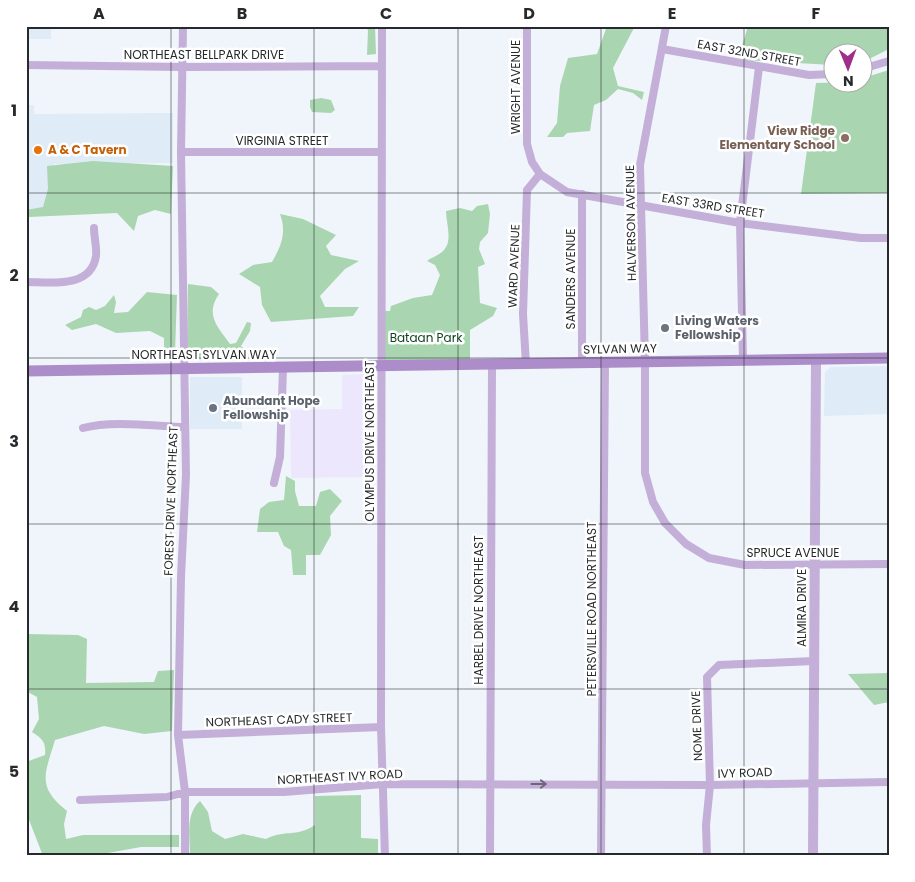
<svg xmlns="http://www.w3.org/2000/svg" width="915" height="882" viewBox="0 0 915 882" font-family="Poppins,sans-serif">
<rect width="100%" height="100%" fill="#f0f5fb"/>
<path fill="#dfebf6" d="M 26,26 L 51,26 L 51,39 L 26,39 Z
M 26,105 L 34,105 L 34,114 L 173,113 L 173,163 L 54,164 L 54,214 L 26,215 Z
M 889,366 L 889,414 L 824,416 L 825,372 L 831,367 Z
M 190,377 L 242,377 L 242,429 L 190,429 Z"/>
<path fill="#ede7fd" d="M 369,374 L 373,477 L 291,478 L 290,410 L 342,409 L 342,375 Z"/>
<path fill="#a9d6b0" d="M 363,26 L 375,26 L 376,54 L 367,55 L 368,30 Z
M 607,26 L 635,26 L 613,68 L 618,86 L 644,92 L 642,100 L 633,93 L 618,89 L 606,100 L 594,105 L 590,131 L 567,133 L 563,137 L 547,137 L 557,123 L 560,86 L 568,58 L 597,54 Z
M 748,26 L 889,26 L 889,49 L 863,62 L 862,52 L 832,52 L 832,65 L 744,60 L 740,53 Z
M 889,70 L 889,193 L 801,194 L 816,83 L 862,82 L 863,78 Z
M 321,98 L 331,100 L 335,110 L 331,113 L 312,112 L 310,107 L 310,100 Z
M 93,161 L 173,166 L 171,214 L 155,210 L 138,216 L 134,231 L 117,213 L 29,217 L 26,221 L 26,210 L 43,207 L 48,189 L 47,166 Z
M 488,204 L 490,214 L 488,233 L 480,242 L 479,249 L 485,264 L 478,267 L 480,303 L 497,308 L 493,316 L 470,330 L 470,365 L 381,360 L 382,311 L 390,311 L 391,306 L 413,298 L 432,295 L 440,275 L 435,265 L 427,261 C 432,257 440,255 444,250 C 453,240 446,223 446,211 L 460,208 L 472,211 L 477,206 Z
M 280,214 L 303,219 L 336,235 L 326,246 L 331,255 L 359,261 L 345,269 L 320,296 L 325,307 L 359,307 L 353,316 L 271,322 L 262,305 L 260,287 L 239,274 L 253,265 L 272,262 C 281,246 287,233 280,214 Z
M 188,284 L 211,287 L 219,294 C 205,315 217,326 230,344 L 236,343 L 247,322 L 251,323 L 250,331 L 241,346 L 249,354 L 246,360 L 187,359 Z
M 147,292 L 177,295 L 175,353 L 171,362 L 164,359 L 164,338 L 150,331 L 116,333 L 96,324 L 72,330 L 65,325 L 81,317 L 83,310 L 89,307 L 96,310 L 105,306 L 114,295 L 116,302 L 114,313 L 128,312 Z
M 286,476 L 295,481 L 295,491 L 299,506 L 316,506 L 320,492 L 330,489 L 342,501 L 330,516 L 331,535 L 320,555 L 306,555 L 306,575 L 293,575 L 291,550 L 284,546 L 278,532 L 257,532 L 260,509 L 269,502 L 284,500 Z
M 26,634 L 78,635 L 87,639 L 86,683 L 154,682 L 158,671 L 174,670 L 172,731 L 144,734 L 104,726 L 55,740 C 45,774 36,786 67,811 L 64,824 L 66,839 L 83,835 L 179,835 L 179,847 L 141,847 L 91,856 L 43,856 L 26,812 L 26,762 L 45,755 C 46,742 43,739 32,732 L 39,719 L 37,697 L 26,691 Z
M 889,673 L 889,702 L 874,705 L 848,674 Z
M 361,795 L 361,838 L 378,839 L 378,856 L 334,856 L 332,854 L 316,856 L 190,856 C 190,837 185,814 200,801 L 208,812 L 212,831 L 225,839 L 243,834 L 266,839 C 286,829 295,838 315,825 L 315,796 Z"/>
<g fill="none" stroke-linecap="round" stroke-linejoin="round">
<path stroke="#c4afd8" stroke-width="8" d="M 183,26 L 181,152 L 186,475 L 181,577 L 178,735 L 185,792 L 185,856
M 382,26 L 381,727 L 385,856
M 527,26 L 527,144 L 532,162 L 540,174 L 567,192 L 740,223 L 861,238 L 889,238
M 666,26 L 640,165 L 645,362 L 645,473 L 653,502 L 665,523 L 686,544 L 709,558 L 745,565 L 889,564
M 662,49 L 809,75 L 832,74
M 26,65 L 182,67 L 382,66
M 862,69 L 889,61
M 181,152 L 382,152
M 26,282 C 51,282 91,289 96,256 C 97,248 94,237 94,228
M 743,360 L 740,223 L 759,67
M 582,363 L 582,194
M 526,364 L 523,314 L 527,190 L 540,174
M 83,428 C 112,420 154,426 185,427
M 274,483 L 280,457 L 283,369
M 178,735 L 381,727
M 80,800 L 167,797 L 185,792 L 284,792 L 383,784 L 710,785 L 889,782
M 490,856 L 492,365
M 601,856 L 605,363
M 707,856 L 706,825 L 710,785 L 707,677 L 719,665 L 814,661"/>
<path stroke="#c4afd8" stroke-width="10" d="M 813,856 L 816,360"/>
<path stroke="#ac8cc9" stroke-width="11" d="M 26,371 L 889,358"/>
</g>
<defs><path id="oneway-shaft" d="M-6 0H5M1.5-3L5.5 0L1.5 3" fill="none" stroke-width="1.6" stroke-linecap="round" stroke-linejoin="round" transform="scale(1.25)"/></defs>
<use stroke="#6e6679" href="#oneway-shaft" transform="translate(539 784)"/>
<path fill="none" stroke="#272a2c" stroke-width="1" stroke-opacity="0.55" d="M 171,26 L 171,856M 314,26 L 314,856M 458,26 L 458,856M 601,26 L 601,856M 744,26 L 744,856M 26,193 L 889,193M 26,358 L 889,358M 26,524 L 889,524M 26,689 L 889,689"/>
<circle fill="#8d6e63" stroke="#fff" stroke-width="2" cx="845" cy="138" r="5"/>
<circle fill="#e8710a" stroke="#fff" stroke-width="2" cx="38" cy="150" r="5"/>
<g fill="#6b7280" stroke="#fff" stroke-width="2">
<circle cx="665" cy="328" r="5"/>
<circle cx="213" cy="408" r="5"/>
</g>
<g text-anchor="middle" stroke-width="5" stroke-linejoin="round" paint-order="stroke">
<g font-size="12" fill="#272a2c" stroke="#fff">
<text transform="translate(749 53) rotate(10)" y="4">EAST 32ND STREET</text>
<text x="204" y="59">NORTHEAST BELLPARK DRIVE</text>
<text transform="translate(516 87) rotate(-90)" y="4">WRIGHT AVENUE</text>
<text x="282" y="145">VIRGINIA STREET</text>
<text transform="translate(713 206) rotate(9)" y="4">EAST 33RD STREET</text>
<text transform="translate(631 223) rotate(-91)" y="4">HALVERSON AVENUE</text>
<text transform="translate(514 266) rotate(-88)" y="4">WARD AVENUE</text>
<text transform="translate(571 279) rotate(-90)" y="4">SANDERS AVENUE</text>
<text transform="translate(620 349) rotate(-1)" y="4">SYLVAN WAY</text>
<text x="204" y="359">NORTHEAST SYLVAN WAY</text>
<text transform="translate(370 441) rotate(-90)" y="4">OLYMPUS DRIVE NORTHEAST</text>
<text transform="translate(171 501) rotate(-88)" y="4">FOREST DRIVE NORTHEAST</text>
<text x="793" y="557">SPRUCE AVENUE</text>
<text transform="translate(802 608) rotate(-90)" y="4">ALMIRA DRIVE</text>
<text transform="translate(592 609) rotate(-90)" y="4">PETERSVILLE ROAD NORTHEAST</text>
<text transform="translate(479 610) rotate(-90)" y="4">HARBEL DRIVE NORTHEAST</text>
<text transform="translate(279 720) rotate(-2)" y="4">NORTHEAST CADY STREET</text>
<text transform="translate(697 726) rotate(-92)" y="4">NOME DRIVE</text>
<text transform="translate(745 773) rotate(-2)" y="4">IVY ROAD</text>
<text transform="translate(340 777) rotate(-3)" y="4">NORTHEAST IVY ROAD</text>
</g>
<g font-size="12" font-weight="bold" fill="#785e54" stroke="#fff" text-anchor="end">
<text x="835" y="135">View Ridge<tspan x="835" dy="14">Elementary School</tspan></text>
</g>
<g font-size="12" font-weight="bold" fill="#c56008" stroke="#fff" text-anchor="start">
<text x="48" y="154">A &amp; C Tavern</text>
</g>
<g font-size="12" font-weight="bold" fill="#5b616d" stroke="#fff" text-anchor="start">
<text x="675" y="325">Living Waters<tspan x="675" dy="14">Fellowship</tspan></text>
<text x="223" y="405">Abundant Hope<tspan x="223" dy="14">Fellowship</tspan></text>
</g>
<g font-size="12" fill="#0d441e" stroke="#fff">
<text x="426" y="342">Bataan Park</text>
</g>
</g>
<rect width="915" height="882" fill="none" stroke="#ffffff" stroke-width="55"/>
<g transform="translate(848 68) rotate(179)"><circle r="24" fill="#ffffff" stroke="#a9aaab"/>
<path d="M0-4L9 19L0 12L-9 19Z" fill="#9f2d89"/>
<text y="-8" font-size="14" font-weight="bold" text-anchor="middle" fill="#272a2c">N</text>
</g>
<rect x="28" y="28" width="860" height="826" fill="none" stroke="#272a2c" stroke-width="2"/>
<g font-size="16" text-anchor="middle" font-weight="bold" fill="#272a2c">
<text x="99" y="19">A</text>
<text x="242" y="19">B</text>
<text x="386" y="19">C</text>
<text x="529" y="19">D</text>
<text x="672" y="19">E</text>
<text x="816" y="19">F</text>
<text x="14" y="116">1</text>
<text x="14" y="281">2</text>
<text x="14" y="447">3</text>
<text x="14" y="612">4</text>
<text x="14" y="777">5</text>
</g>
</svg>
